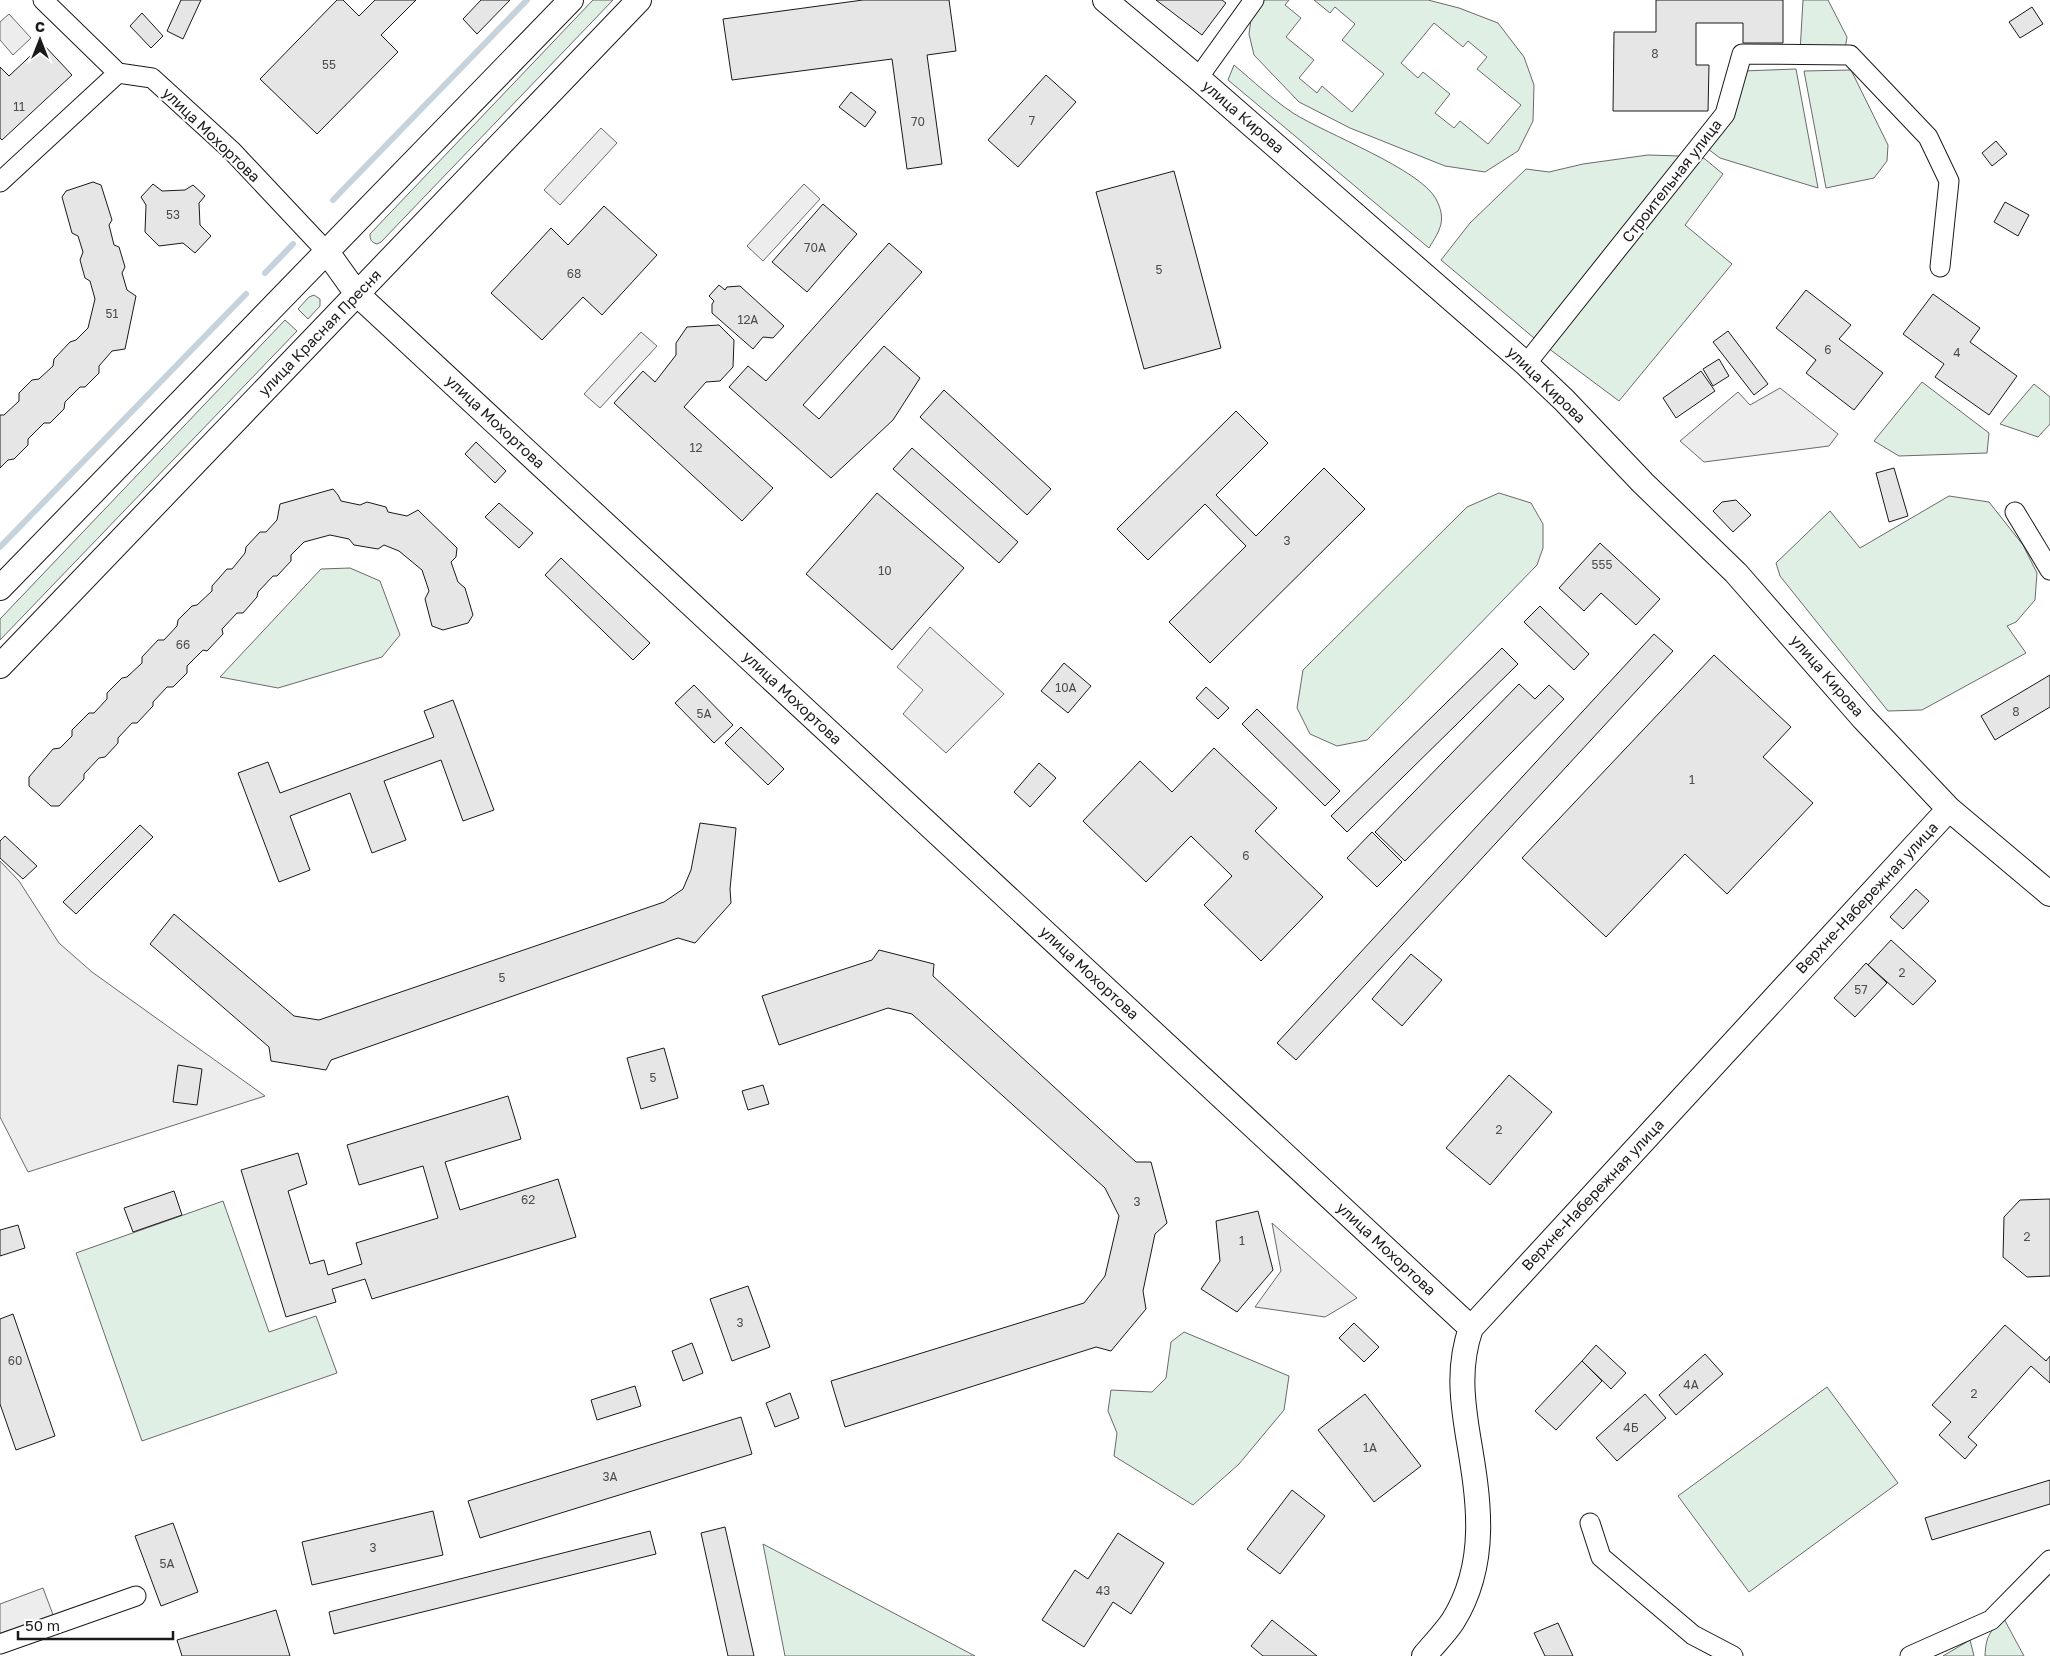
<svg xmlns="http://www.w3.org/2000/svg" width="2050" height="1656" viewBox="0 0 2050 1656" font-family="'Golos Text',sans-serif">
<rect width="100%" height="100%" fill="#fff"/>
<path fill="#e0efe3" stroke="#6a6a6a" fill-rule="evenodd" d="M 593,0 L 613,0 L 381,242 L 377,244 C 371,242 370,240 370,234 Z
M 1264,0 L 1289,0 L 1285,5 L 1301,18 L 1286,37 L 1314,60 L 1299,78 L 1317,93 L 1322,86 L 1352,112 L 1384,74 L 1342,40 L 1355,24 L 1335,7 L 1330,13 L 1314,0 L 1428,0 L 1459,8 L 1498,23 L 1524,57 L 1534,85 L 1533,121 L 1518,151 L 1485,172 L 1445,166 L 1350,128 L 1299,102 L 1254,55 L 1249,34 L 1251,19 ZM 1434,23 L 1463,47 L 1468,41 L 1487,57 L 1477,69 L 1521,105 L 1488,144 L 1460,121 L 1454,128 L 1435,113 L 1450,94 L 1423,72 L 1418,78 L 1401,63 Z
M 1803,0 L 1828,0 L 1847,37 L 1845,49 L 1800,52 Z
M 1234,65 C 1253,81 1272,99 1293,113 C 1326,134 1420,169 1436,199 C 1447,220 1440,230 1429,248 L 1228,80 Z
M 1796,69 L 1818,188 L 1720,158 L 1708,149 L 1743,71 Z
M 1851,70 L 1888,145 L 1887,161 L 1874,178 L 1826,188 L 1804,71 Z
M 1648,155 L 1681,156 L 1534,338 L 1441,260 L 1470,223 L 1526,169 L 1549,172 L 1583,164 Z
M 1700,155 L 1723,174 L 1685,225 L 1732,264 L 1619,401 L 1548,348 Z
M 314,295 L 320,299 L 320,306 L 308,319 L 298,309 L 309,297 Z
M 285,320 L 297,331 L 0,640 L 0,619 Z
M 1922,382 L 1989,433 L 1987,453 L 1899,456 L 1874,441 Z
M 2034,384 L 2050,397 L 2050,424 L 2038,437 L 2000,424 Z
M 1499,493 L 1531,503 L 1543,524 L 1543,548 L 1537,565 L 1367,740 L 1337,746 L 1310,734 L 1297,708 L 1303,670 L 1467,507 Z
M 1949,496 L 1989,502 L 2023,545 L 2037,573 L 2035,600 L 2016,622 L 2007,626 L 2026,653 L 1922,710 L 1888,711 L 1780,576 L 1776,563 L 1830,511 L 1860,548 Z
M 350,568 L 380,581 L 400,635 L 382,657 L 278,688 L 220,677 L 321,569 Z
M 223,1201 L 269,1332 L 316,1316 L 337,1373 L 142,1441 L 76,1253 Z
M 1184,1332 L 1289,1376 L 1284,1410 L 1239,1464 L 1193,1505 L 1114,1456 L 1117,1433 L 1108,1411 L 1111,1390 L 1152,1392 L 1166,1378 L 1171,1342 Z
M 1827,1387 L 1898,1483 L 1749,1592 L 1678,1496 Z
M 763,1544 L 975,1656 L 785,1656 Z
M 2004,1619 L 2024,1656 L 1985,1656 C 1986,1636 1989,1632 2004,1619 Z
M 1970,1640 L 1974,1656 L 1943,1656 Z"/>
<path fill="#ededed" stroke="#6a6a6a" d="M 9,14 L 31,38 L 13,55 L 0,40 L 0,22 Z
M 601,128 L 617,143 L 560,205 L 544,190 Z
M 804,184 L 820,199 L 763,261 L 747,246 Z
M 641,332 L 657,346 L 600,408 L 584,394 Z
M 1780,388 L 1838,434 L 1829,446 L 1704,462 L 1680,441 L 1738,392 L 1750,405 Z
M 930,627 L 1004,694 L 946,753 L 903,714 L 923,690 L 897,667 Z
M 0,861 L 19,881 L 59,943 L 92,972 L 265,1096 L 28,1172 L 0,1117 Z
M 1272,1223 L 1357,1298 L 1325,1317 L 1255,1307 L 1281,1271 Z
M 43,1588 L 55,1620 L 0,1640 L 0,1604 Z"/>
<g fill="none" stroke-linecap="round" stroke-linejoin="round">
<path stroke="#c6d2dc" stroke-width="6" d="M 333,200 L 527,0
M 265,273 L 293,244
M 0,547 L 246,294"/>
</g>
<path fill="#e6e6e6" stroke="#1a1a1a" d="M 181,0 L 201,0 L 183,39 L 167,31 Z
M 337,0 L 343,0 L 359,16 L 375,0 L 416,0 L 381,35 L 398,52 L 317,134 L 260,79 Z
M 481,0 L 510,0 L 477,34 L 463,19 Z
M 863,0 L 949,0 L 956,51 L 927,55 L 942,164 L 907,169 L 892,59 L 732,80 L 723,19 Z
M 1156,0 L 1222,0 L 1226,3 L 1202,35 Z
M 1656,0 L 1783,0 L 1783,43 L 1743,43 L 1743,23 L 1696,23 L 1696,65 L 1709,65 L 1708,111 L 1613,111 L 1614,32 L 1656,32 Z
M 2032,7 L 2043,24 L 2020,38 L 2009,22 Z
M 142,13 L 163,36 L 151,48 L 130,26 Z
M 43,44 L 72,75 L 2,140 L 0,138 L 0,67 L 9,76 Z
M 1046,75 L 1076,102 L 1018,167 L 988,140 Z
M 851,92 L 876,112 L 865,127 L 839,107 Z
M 1996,141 L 2007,154 L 1992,166 L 1982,153 Z
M 1174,171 L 1221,348 L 1144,369 L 1096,192 Z
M 93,182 L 101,185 L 112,220 L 109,225 L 114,245 L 119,247 L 125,267 L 122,273 L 127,290 L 136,296 L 125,349 L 112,351 L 99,366 L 99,373 L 85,387 L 80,387 L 65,402 L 64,409 L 50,423 L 44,423 L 28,439 L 28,445 L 14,459 L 8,460 L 0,468 L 0,415 L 4,415 L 19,401 L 19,393 L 32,380 L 39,379 L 53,366 L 54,359 L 70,342 L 76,340 L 88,328 L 95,299 L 90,281 L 85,278 L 80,260 L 83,252 L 78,236 L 72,233 L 62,197 L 66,191 Z
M 153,184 L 162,191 L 185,190 L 193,185 L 205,196 L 199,203 L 200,225 L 211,236 L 195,253 L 183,243 L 159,246 L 145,232 L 146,205 L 141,197 Z
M 2005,202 L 2029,215 L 2018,236 L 1994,222 Z
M 823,204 L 857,234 L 807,292 L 772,262 Z
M 604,206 L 657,255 L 602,315 L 583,297 L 542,340 L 491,293 L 551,228 L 568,245 Z
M 889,243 L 922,272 L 803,405 L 819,419 L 884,346 L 920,378 L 893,420 L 831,478 L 729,387 L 748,366 L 766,381 Z
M 719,285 L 725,290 L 727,287 L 740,286 L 784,326 L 773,338 L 763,337 L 753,349 L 712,313 L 712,304 L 714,301 L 709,296 Z
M 1806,290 L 1851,325 L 1839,339 L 1883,373 L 1854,410 L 1806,373 L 1816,360 L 1776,328 Z
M 1933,294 L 1980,328 L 1970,342 L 2017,376 L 1989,415 L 1935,377 L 1944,364 L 1903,334 Z
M 719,325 L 734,340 L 733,367 L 720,381 L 706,382 L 684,407 L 773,488 L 742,521 L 614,403 L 643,371 L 655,382 L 659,377 L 676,355 L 676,343 L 687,327 Z
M 1728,331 L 1768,384 L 1754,395 L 1713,342 Z
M 1719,359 L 1729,376 L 1713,386 L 1703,369 Z
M 1701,371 L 1715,391 L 1676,418 L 1663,398 Z
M 944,390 L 1051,489 L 1027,515 L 920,417 Z
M 1236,411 L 1268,443 L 1216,495 L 1256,536 L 1324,468 L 1365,509 L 1210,663 L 1169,622 L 1246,546 L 1205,504 L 1148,560 L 1117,529 Z
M 476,442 L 506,471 L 495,483 L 465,454 Z
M 912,448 L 1018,542 L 999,563 L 893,469 Z
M 1894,468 L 1908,516 L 1889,522 L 1876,473 Z
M 333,489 L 338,495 L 341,501 L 360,505 L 367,502 L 386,507 L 388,512 L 407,516 L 418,510 L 457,548 L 456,557 L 451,562 L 458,582 L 465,588 L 473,615 L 468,623 L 443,630 L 432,626 L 425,599 L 429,591 L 422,570 L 399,551 L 384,545 L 378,549 L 354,545 L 349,539 L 330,535 L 304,542 L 291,555 L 291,561 L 277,576 L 273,576 L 258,592 L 257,597 L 243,613 L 237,613 L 222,629 L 223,634 L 207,651 L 203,650 L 187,666 L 187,673 L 173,687 L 167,687 L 153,702 L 153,706 L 137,723 L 132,723 L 118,738 L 118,743 L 105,757 L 99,758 L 84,774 L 84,779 L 59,806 L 51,806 L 29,786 L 29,777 L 53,749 L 60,748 L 72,736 L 72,730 L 89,713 L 94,713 L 107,699 L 107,693 L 122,678 L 127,677 L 142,663 L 142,657 L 158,640 L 164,640 L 177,626 L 178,620 L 192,606 L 197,605 L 212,591 L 212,586 L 227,569 L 232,569 L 245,553 L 246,547 L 260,532 L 266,532 L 277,520 L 280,504 Z
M 877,493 L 964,568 L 892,650 L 806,574 Z
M 1736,500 L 1751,515 L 1733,532 L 1713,511 L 1722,502 Z
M 499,503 L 533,533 L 519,548 L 485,517 Z
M 1600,543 L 1660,599 L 1636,625 L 1601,593 L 1584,611 L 1559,588 Z
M 561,558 L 650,643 L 633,660 L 545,575 Z
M 1540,606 L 1589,654 L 1574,670 L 1524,622 Z
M 1654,634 L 1673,651 L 1296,1060 L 1277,1043 Z
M 1502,648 L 1518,664 L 1347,832 L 1331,816 Z
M 1714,655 L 1791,727 L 1763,757 L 1813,803 L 1727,894 L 1685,854 L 1606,937 L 1522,858 Z
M 1064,663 L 1091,686 L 1068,713 L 1041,691 Z
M 2050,675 L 2050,707 L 1995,740 L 1981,716 Z
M 1519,684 L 1535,699 L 1549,685 L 1564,699 L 1405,861 L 1375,832 Z
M 694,685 L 733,725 L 714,743 L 675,703 Z
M 1206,687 L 1229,708 L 1218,719 L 1196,698 Z
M 453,700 L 494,810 L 463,821 L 441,760 L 384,781 L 406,840 L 372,853 L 350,793 L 290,816 L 310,870 L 279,882 L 238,773 L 268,762 L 280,793 L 434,737 L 424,711 Z
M 1257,709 L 1340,791 L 1325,806 L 1242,724 Z
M 741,727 L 784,769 L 768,785 L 725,743 Z
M 1214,748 L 1277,808 L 1255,831 L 1323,897 L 1261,961 L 1204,905 L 1232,876 L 1191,836 L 1146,882 L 1083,821 L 1140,761 L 1172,792 Z
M 1039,763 L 1056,778 L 1030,807 L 1014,792 Z
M 700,823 L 736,828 L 730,889 L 731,903 L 695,943 L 678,938 L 331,1060 L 326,1070 L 271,1061 L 269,1047 L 150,944 L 174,914 L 294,1016 L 319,1020 L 664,902 L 683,889 L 691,870 Z
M 140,825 L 153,837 L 76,914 L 63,902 Z
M 1372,832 L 1402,862 L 1377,887 L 1347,858 Z
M 5,836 L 37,866 L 23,879 L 0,858 L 0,841 Z
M 1916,889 L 1929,901 L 1903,929 L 1890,917 Z
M 1891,940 L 1936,981 L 1913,1005 L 1868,965 Z
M 879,950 L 934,964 L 933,976 L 1136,1162 L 1151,1162 L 1167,1223 L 1155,1234 L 1143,1291 L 1146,1309 L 1111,1351 L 1096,1347 L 845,1427 L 831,1381 L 1084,1303 L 1105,1276 L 1119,1216 L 1105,1188 L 912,1014 L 888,1008 L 779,1045 L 762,996 L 872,960 Z
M 1411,954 L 1442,980 L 1402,1026 L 1372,999 Z
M 1866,963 L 1887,983 L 1855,1017 L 1834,998 Z
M 664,1048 L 678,1098 L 641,1109 L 627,1058 Z
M 178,1065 L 202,1069 L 197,1105 L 173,1102 Z
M 1509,1075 L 1552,1112 L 1490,1185 L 1446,1148 Z
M 763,1085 L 769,1104 L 748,1110 L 742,1091 Z
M 508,1096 L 521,1139 L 445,1162 L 460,1210 L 558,1179 L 576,1237 L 372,1299 L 365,1279 L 332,1289 L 336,1302 L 286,1317 L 241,1170 L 298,1153 L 307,1184 L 288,1191 L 310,1264 L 324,1260 L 328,1275 L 362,1264 L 356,1243 L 438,1218 L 423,1166 L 359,1185 L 347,1145 Z
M 174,1191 L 182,1215 L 133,1232 L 124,1208 Z
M 2050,1199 L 2050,1276 L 2027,1277 L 2003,1257 L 2004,1217 L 2020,1200 Z
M 1258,1211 L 1273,1270 L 1237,1312 L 1201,1289 L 1220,1261 L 1216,1221 Z
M 18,1225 L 25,1248 L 0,1256 L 0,1230 Z
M 748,1286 L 770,1347 L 732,1361 L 710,1299 Z
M 13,1314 L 55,1436 L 16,1450 L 0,1404 L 0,1319 Z
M 1354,1323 L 1379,1347 L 1364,1362 L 1339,1338 Z
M 2005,1325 L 2046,1361 L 2050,1356 L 2050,1383 L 2031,1366 L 1968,1437 L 1977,1445 L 1965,1459 L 1939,1435 L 1951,1422 L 1932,1405 Z
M 692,1343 L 703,1373 L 683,1381 L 672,1351 Z
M 1596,1345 L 1626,1373 L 1611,1389 L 1582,1361 Z
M 1705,1354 L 1723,1374 L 1676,1415 L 1659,1395 Z
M 1582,1361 L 1602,1381 L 1556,1430 L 1535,1411 Z
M 635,1386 L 641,1406 L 597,1420 L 591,1400 Z
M 790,1393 L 799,1418 L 775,1427 L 766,1403 Z
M 1365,1394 L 1421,1466 L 1374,1502 L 1318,1430 Z
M 1645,1394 L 1666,1418 L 1617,1461 L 1596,1438 Z
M 741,1417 L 752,1454 L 480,1538 L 468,1501 Z
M 2050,1480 L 2050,1504 L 1932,1540 L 1925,1518 Z
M 1292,1490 L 1325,1516 L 1280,1574 L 1247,1549 Z
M 433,1511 L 443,1555 L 312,1585 L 302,1542 Z
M 173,1523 L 198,1592 L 161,1606 L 135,1536 Z
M 725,1527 L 754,1656 L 728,1656 L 701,1533 Z
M 650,1531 L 656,1554 L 334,1634 L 329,1612 Z
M 1118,1533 L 1164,1563 L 1131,1614 L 1113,1602 L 1084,1647 L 1042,1620 L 1075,1570 L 1088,1579 Z
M 276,1610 L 290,1656 L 182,1656 L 177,1640 Z
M 1272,1620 L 1317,1656 L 1263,1656 L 1251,1646 Z
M 1558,1623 L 1573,1656 L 1545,1656 L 1534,1633 Z"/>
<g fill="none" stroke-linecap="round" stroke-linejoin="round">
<g stroke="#1a1a1a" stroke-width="21">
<path id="minor" d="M 43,0 L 118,73
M 118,73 L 152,78 L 232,151 L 327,252
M 1198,78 L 1254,0
M 0,182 L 118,73
M 1526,364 L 1725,114 L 1742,54 L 1850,55 L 1928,137 L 1949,181 L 1940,267
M 2015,512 L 2050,570
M 1590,1523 L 1601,1557 L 1693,1635 L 1733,1656
M 0,1644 L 136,1596
M 1910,1656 L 1991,1620 L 2050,1560"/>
</g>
<g stroke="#1a1a1a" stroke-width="26">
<path id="tertiary" d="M 1105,0 L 1198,78 L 1526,364 L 1564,400 L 1643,483 L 1736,573 L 1863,718 L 1949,809 L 2050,894
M 327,252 L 357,294 L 1471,1328
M 0,588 L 571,0
M 0,666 L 639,0
M 1424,1656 C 1433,1645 1445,1633 1453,1621 C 1489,1563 1479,1500 1468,1436 C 1462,1399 1458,1365 1471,1328 L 1949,809"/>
</g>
<use href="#minor" stroke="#fff" stroke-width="19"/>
<use href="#tertiary" stroke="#fff" stroke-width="24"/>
</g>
<g text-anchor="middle" stroke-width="4" stroke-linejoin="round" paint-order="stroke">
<g font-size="12" fill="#4d4d4d">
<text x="1655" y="58">8</text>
<text x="329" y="69">55</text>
<text x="19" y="111">11</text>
<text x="1032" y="125">7</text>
<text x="918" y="126">70</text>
<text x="173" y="219">53</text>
<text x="815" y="252">70А</text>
<text x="1159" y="274">5</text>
<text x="574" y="278">68</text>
<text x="112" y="318">51</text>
<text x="748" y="324">12А</text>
<text x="1828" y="354">6</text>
<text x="1957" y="357">4</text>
<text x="696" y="452">12</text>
<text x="1287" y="545">3</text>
<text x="1602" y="569">555</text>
<text x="885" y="575">10</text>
<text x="183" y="649">66</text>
<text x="1066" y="692">10А</text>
<text x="2016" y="716">8</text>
<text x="704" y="718">5А</text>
<text x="1692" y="784">1</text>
<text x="1246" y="860">6</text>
<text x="1902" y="977">2</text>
<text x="502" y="982">5</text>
<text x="1861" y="994">57</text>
<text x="653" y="1082">5</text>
<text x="1499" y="1134">2</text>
<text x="528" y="1204">62</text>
<text x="1137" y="1206">3</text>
<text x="2027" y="1241">2</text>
<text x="1242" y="1245">1</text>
<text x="740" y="1327">3</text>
<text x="15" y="1365">60</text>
<text x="1691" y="1389">4А</text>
<text x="1974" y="1398">2</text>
<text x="1631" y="1432">4Б</text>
<text x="1370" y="1452">1А</text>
<text x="610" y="1481">3А</text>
<text x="373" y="1552">3</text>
<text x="167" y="1568">5А</text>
<text x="1103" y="1595">43</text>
</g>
<g font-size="15" fill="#1a1a1a" stroke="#fff">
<text transform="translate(1243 117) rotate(41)" y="5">улица Кирова</text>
<text transform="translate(211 135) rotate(44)" y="5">улица Мохортова</text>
<text transform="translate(1672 181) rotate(-52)" y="5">Строительная улица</text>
<text transform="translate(320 333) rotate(-46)" y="5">улица Красная Пресня</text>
<text transform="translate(1546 385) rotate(44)" y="5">улица Кирова</text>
<text transform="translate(495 422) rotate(43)" y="5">улица Мохортова</text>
<text transform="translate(1827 676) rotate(49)" y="5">улица Кирова</text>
<text transform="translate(792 698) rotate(43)" y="5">улица Мохортова</text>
<text transform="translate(1867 898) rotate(-47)" y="5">Верхне-Набережная улица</text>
<text transform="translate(1089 973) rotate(43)" y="5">улица Мохортова</text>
<text transform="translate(1593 1195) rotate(-47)" y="5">Верхне-Набережная улица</text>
<text transform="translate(1386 1249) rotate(43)" y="5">улица Мохортова</text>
</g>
</g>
<g transform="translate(40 40)" stroke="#ffffff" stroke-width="4" paint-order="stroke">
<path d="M0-4L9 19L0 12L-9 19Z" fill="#1a1a1a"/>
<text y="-8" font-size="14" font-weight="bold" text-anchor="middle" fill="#1a1a1a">С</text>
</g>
<path d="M18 1631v8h155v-8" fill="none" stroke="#1a1a1a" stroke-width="2.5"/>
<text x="25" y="1631" font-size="15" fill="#1a1a1a" stroke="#ffffff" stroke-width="4" paint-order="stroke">50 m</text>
</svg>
